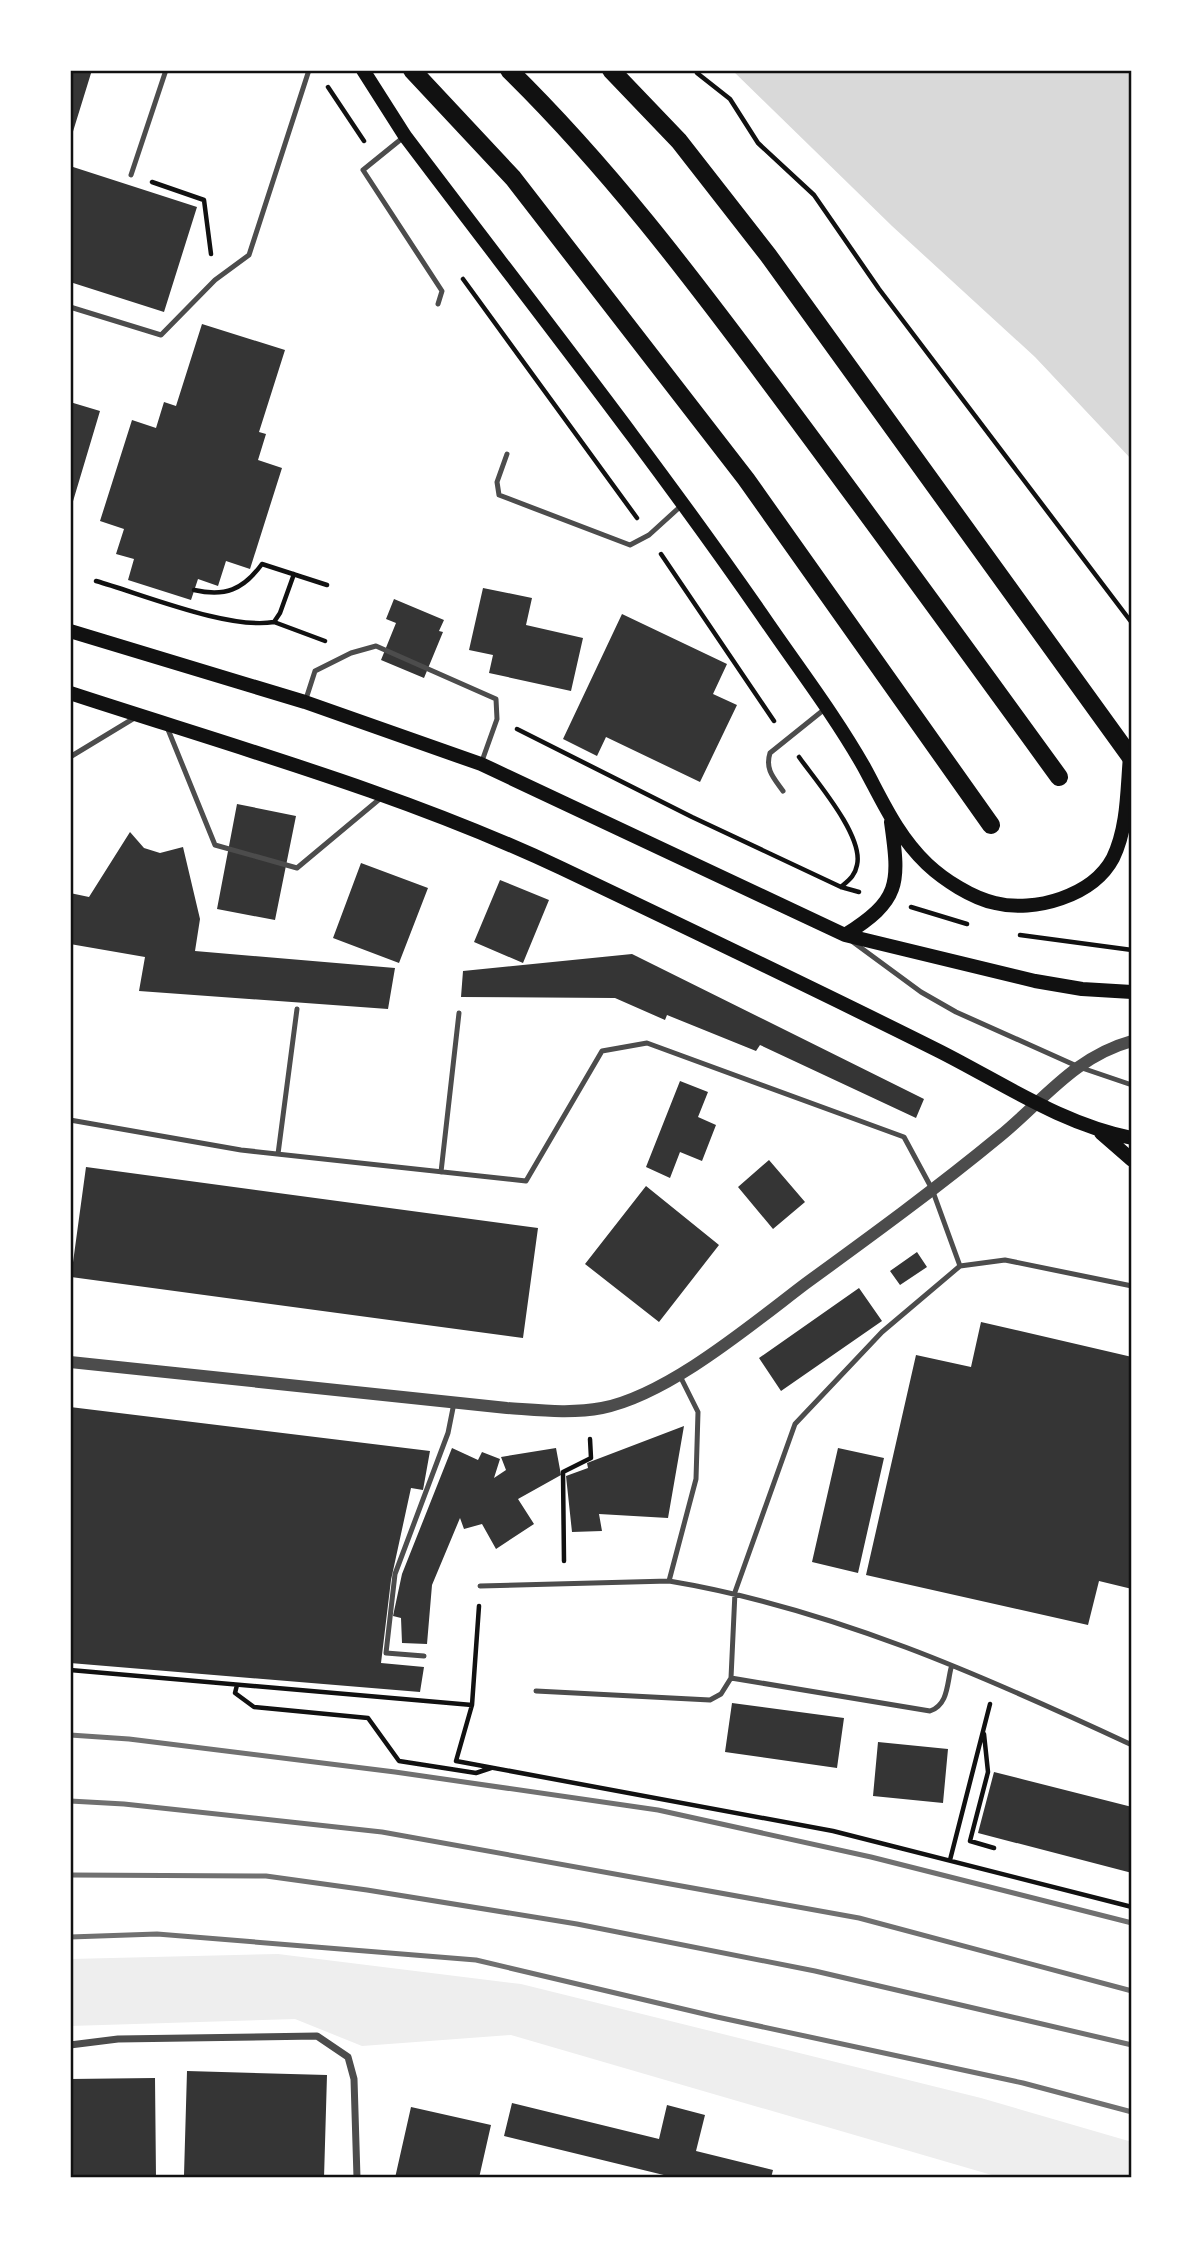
<svg xmlns="http://www.w3.org/2000/svg" width="1202" height="2248" viewBox="0 0 1202 2248" font-family="Ubuntu,sans-serif">
<rect width="100%" height="100%" fill="#fff"/>
<path fill="#eee" d="M 278,1954 L 521,1984 L 981,2098 L 1132,2142 L 1131,2178 L 1002,2178 L 511,2035 L 362,2046 L 295,2019 L 70,2026 L 70,1959 Z"/>
<path fill="#d9d9d9" d="M 732,70 L 1132,70 L 1132,460 L 1035,357 L 892,226 Z"/>
<path fill="#353535" d="M 70,70 L 92,70 L 71,138 L 70,138 Z
M 70,166 L 197,207 L 164,312 L 70,282 Z
M 202,324 L 285,350 L 259,432 L 266,434 L 258,460 L 282,468 L 250,569 L 226,561 L 218,586 L 198,579 L 191,600 L 128,580 L 134,559 L 116,554 L 124,529 L 100,521 L 132,420 L 156,428 L 164,402 L 176,406 Z
M 70,402 L 100,411 L 71,508 L 70,508 Z
M 483,588 L 532,598 L 526,625 L 583,638 L 571,691 L 489,673 L 493,655 L 469,650 Z
M 394,599 L 444,620 L 439,631 L 443,632 L 424,678 L 381,660 L 396,623 L 386,619 Z
M 622,614 L 727,664 L 713,694 L 737,705 L 700,782 L 606,737 L 597,756 L 563,739 Z
M 237,804 L 296,816 L 275,920 L 217,909 Z
M 130,832 L 144,848 L 160,853 L 183,847 L 200,919 L 195,951 L 395,968 L 388,1009 L 139,991 L 145,957 L 70,944 L 70,893 L 89,897 Z
M 361,863 L 428,888 L 399,963 L 333,938 Z
M 500,880 L 549,900 L 523,963 L 474,942 Z
M 632,954 L 924,1099 L 916,1118 L 760,1045 L 756,1051 L 667,1015 L 665,1020 L 615,998 L 461,997 L 463,971 Z
M 680,1081 L 708,1092 L 698,1117 L 716,1125 L 702,1161 L 680,1152 L 670,1178 L 646,1167 Z
M 769,1160 L 805,1202 L 773,1229 L 738,1187 Z
M 86,1167 L 538,1228 L 523,1338 L 71,1277 Z
M 646,1186 L 719,1245 L 659,1322 L 585,1264 Z
M 917,1252 L 927,1267 L 900,1285 L 890,1271 Z
M 859,1288 L 882,1321 L 781,1391 L 759,1358 Z
M 981,1322 L 1132,1357 L 1132,1589 L 1099,1581 L 1088,1625 L 866,1575 L 916,1355 L 971,1367 Z
M 70,1407 L 430,1451 L 423,1490 L 411,1488 L 391,1580 L 381,1663 L 424,1667 L 420,1692 L 70,1663 Z
M 684,1426 L 668,1518 L 599,1514 L 602,1531 L 572,1532 L 566,1476 L 588,1468 L 587,1463 Z
M 452,1448 L 478,1460 L 482,1452 L 500,1459 L 494,1478 L 506,1470 L 501,1457 L 556,1448 L 561,1475 L 518,1499 L 534,1524 L 496,1549 L 482,1524 L 464,1529 L 460,1518 L 432,1585 L 427,1644 L 402,1643 L 401,1618 L 393,1616 L 402,1574 Z
M 838,1448 L 884,1458 L 858,1573 L 812,1562 Z
M 732,1703 L 844,1718 L 837,1768 L 725,1752 Z
M 878,1742 L 948,1749 L 943,1803 L 873,1796 Z
M 994,1772 L 1132,1807 L 1132,1873 L 978,1833 Z
M 187,2071 L 327,2075 L 324,2178 L 184,2175 Z
M 155,2078 L 156,2178 L 70,2178 L 70,2079 Z
M 512,2103 L 659,2139 L 667,2105 L 705,2115 L 696,2151 L 773,2170 L 771,2178 L 676,2178 L 504,2136 Z
M 411,2107 L 491,2125 L 479,2178 L 395,2178 Z"/>
<g fill="none" stroke-linecap="round" stroke-linejoin="round">
<path stroke="#111" stroke-width="4.5" d="M 697,73 L 730,99 L 758,143 L 814,195 L 879,289 L 1132,623
M 328,87 L 364,141
M 152,182 L 204,200 L 211,254
M 463,279 L 637,518
M 661,554 L 774,721
M 96,581 C 142,594 229,630 274,622 L 280,613 L 294,574
M 194,590 C 225,597 243,590 262,564 L 327,585
M 274,622 L 325,641
M 517,729 L 692,817 L 841,887 L 859,892
M 799,757 C 816,781 864,836 857,865 C 855,876 849,880 841,887
M 911,907 L 967,924
M 1020,935 L 1132,950
M 564,1561 L 563,1472 L 591,1458 L 590,1439
M 479,1606 L 472,1705 L 456,1761 L 833,1831 L 1132,1907
M 70,1670 L 472,1705
M 237,1685 L 235,1693 L 254,1707 L 368,1718 L 399,1761 L 476,1773 L 491,1768
M 984,1734 L 988,1772 L 970,1841 L 994,1848
M 950,1860 L 990,1704"/>
<path stroke="#4c4c4c" stroke-width="5" d="M 405,136 L 363,170 L 442,291 L 438,304
M 131,175 L 166,70
M 70,307 L 161,335 L 215,280 L 249,255 L 309,70
M 507,454 L 497,482 L 499,495 L 630,545 L 649,535 L 682,505
M 305,702 L 315,671 L 351,653 L 376,646 L 496,699 L 497,719 L 482,761
M 167,727 L 215,845 L 297,868 L 382,797
M 70,757 L 136,717
M 783,791 C 773,777 765,769 770,753 L 826,708
M 853,942 L 921,992 L 956,1012 L 1079,1067 L 1132,1085
M 70,1120 L 241,1150 L 526,1181 L 602,1051 L 647,1043 L 904,1137 L 932,1189 L 960,1266
M 278,1154 L 297,1009
M 441,1172 L 459,1013
M 669,1581 C 831,1608 984,1676 1132,1745
M 480,1586 L 669,1581 L 696,1479 L 698,1412 L 680,1376
M 424,1656 L 386,1653 L 395,1574 L 448,1433 L 454,1403
M 731,1678 L 930,1711 C 948,1705 947,1684 951,1668
M 536,1691 L 710,1700 L 721,1694 L 731,1678 L 735,1592 L 795,1424 L 882,1332 L 960,1266 L 1005,1260 L 1132,1286"/>
<path stroke="#4c4c4c" stroke-width="7" d="M 70,2045 L 118,2039 L 317,2036 L 348,2057 L 354,2079 L 357,2178"/>
<path stroke="#4c4c4c" stroke-width="12" d="M 70,1362 L 507,1408 C 538,1410 571,1414 602,1408 C 668,1395 751,1325 805,1284 C 871,1236 937,1188 1000,1136 C 1043,1101 1074,1057 1132,1041"/>
<path stroke="#111" stroke-width="14" d="M 363,70 L 405,136 C 525,295 649,452 762,615 C 796,665 834,714 864,767 C 883,802 897,835 927,864 C 944,880 972,898 995,903 C 1034,913 1093,896 1113,858 C 1128,827 1127,790 1130,756
M 70,631 L 305,702 L 481,764 L 845,935 L 1035,981 L 1082,989 L 1132,992
M 70,693 C 235,747 404,794 561,868 C 687,928 813,988 937,1050 C 1001,1082 1061,1124 1132,1138
M 845,935 C 900,900 900,885 891,822
M 1101,1133 L 1132,1160"/>
<path stroke="#111" stroke-width="18" d="M 412,70 L 513,178 L 746,479 L 991,825
M 509,70 C 607,166 689,274 771,384 C 868,514 964,646 1059,777
M 611,70 L 679,141 L 768,255 L 1132,759"/>
<path stroke="#707070" stroke-width="5" d="M 70,1735 L 129,1739 L 395,1772 L 658,1810 L 871,1857 L 1132,1923
M 70,1801 L 124,1804 L 382,1832 L 859,1918 L 1132,1991
M 70,1875 L 266,1876 L 367,1890 L 577,1924 L 815,1971 L 1132,2045
M 70,1937 L 157,1934 L 476,1960 L 717,2017 L 1023,2083 L 1132,2112"/>
</g>
<rect width="1202" height="2248" fill="none" stroke="#ffffff" stroke-width="144"/>
<rect x="72" y="72" width="1058" height="2104" fill="none" stroke="#111" stroke-width="2.5"/>
</svg>
